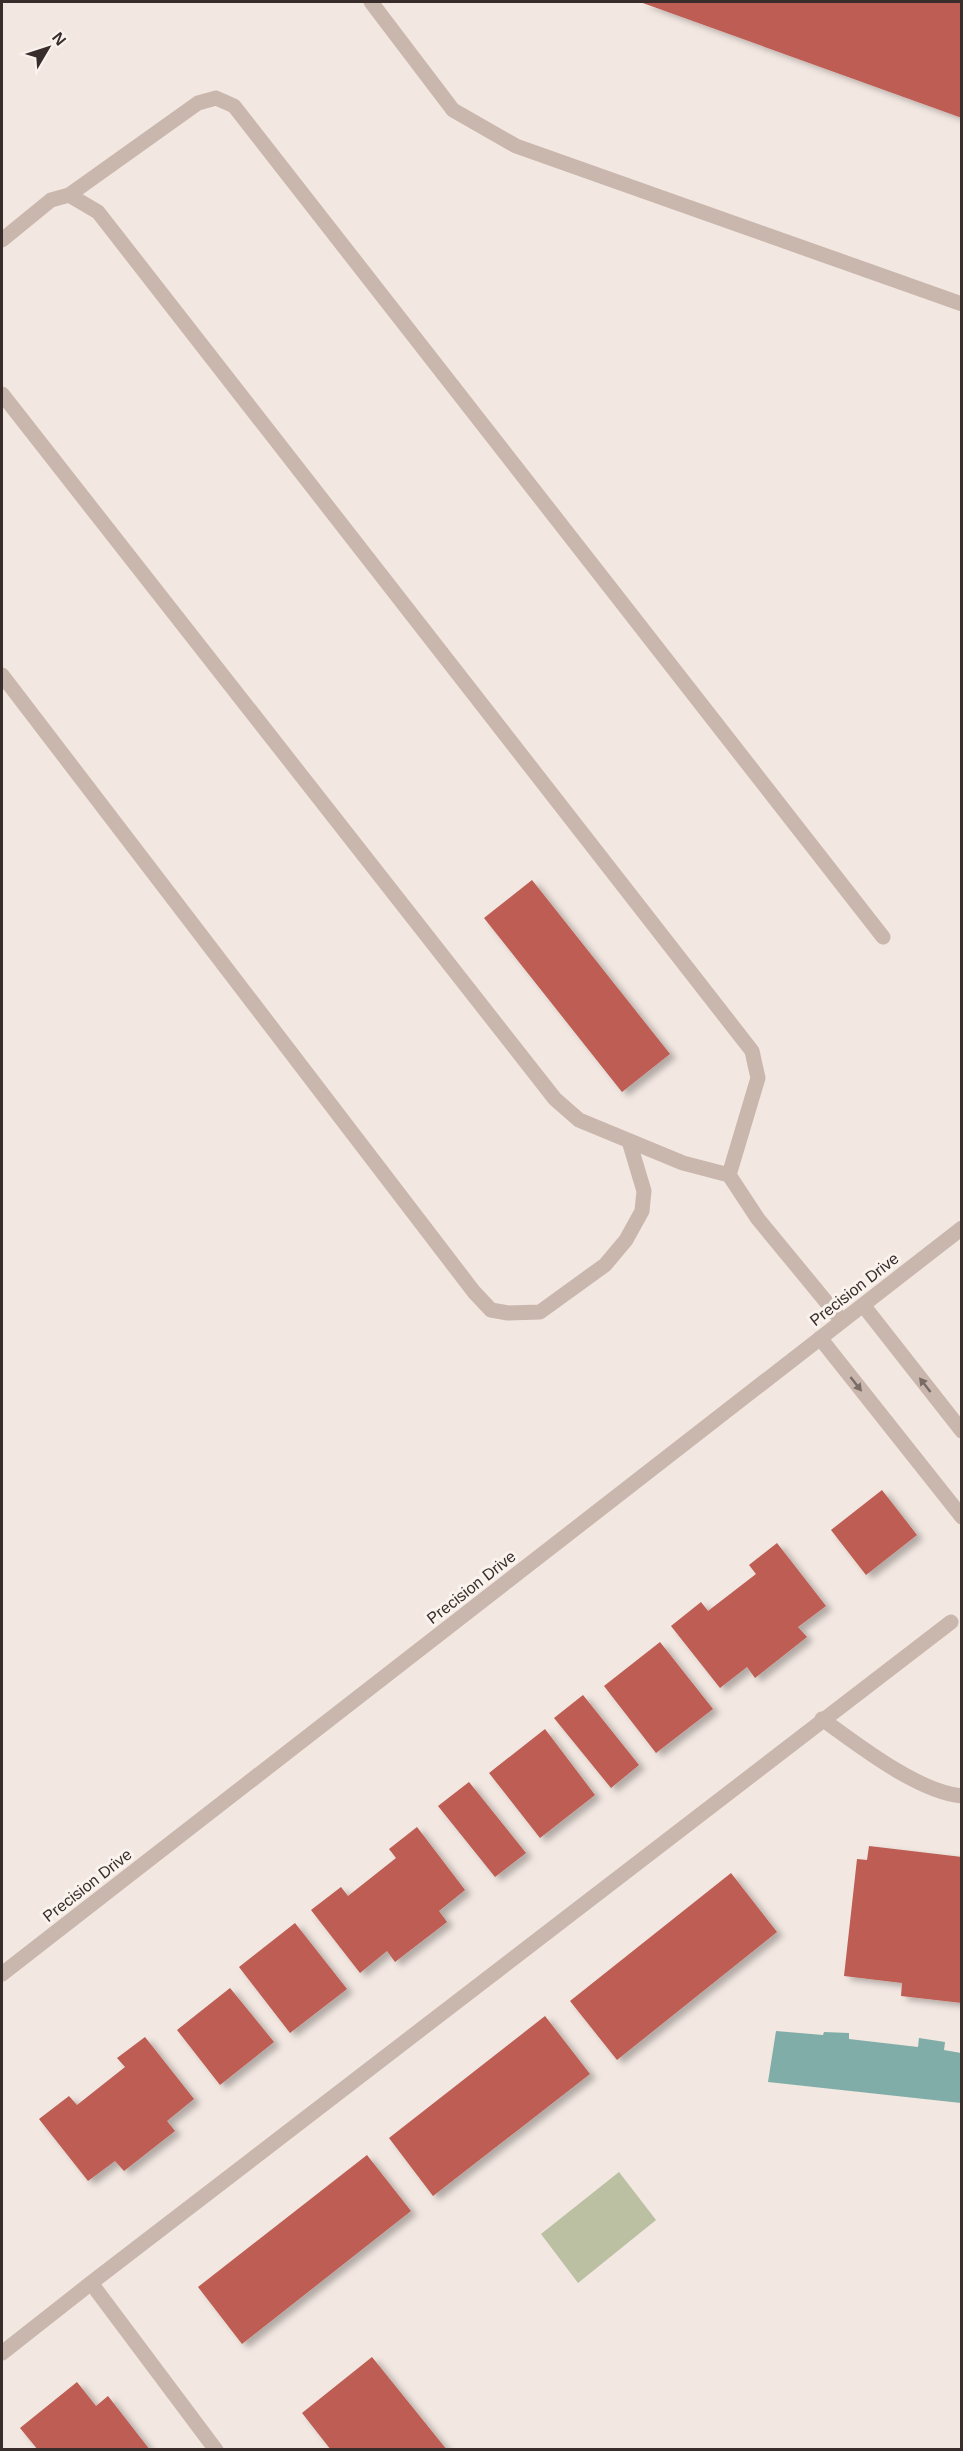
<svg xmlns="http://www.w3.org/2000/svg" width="963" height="2451" viewBox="0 0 963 2451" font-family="Arial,sans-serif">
<defs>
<filter id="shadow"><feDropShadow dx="6" dy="4" stdDeviation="3" flood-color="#0004"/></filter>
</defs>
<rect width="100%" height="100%" fill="#f2e7e1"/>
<path fill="#bac0a1" d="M 619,2172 L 656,2220 L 578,2283 L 541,2234 Z"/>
<path fill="#81ada8" d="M 776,2031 L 823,2035 L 824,2032 L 849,2033 L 849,2039 L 918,2047 L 919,2038 L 945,2042 L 944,2050 L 961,2053 L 961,2103 L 768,2082 Z"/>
<path fill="#bd5d53" filter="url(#shadow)" d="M 640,2 L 962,2 L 962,118 Z
M 532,880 L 670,1054 L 622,1092 L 484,918 Z
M 882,1490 L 917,1535 L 866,1575 L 831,1530 Z
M 777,1543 L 826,1606 L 798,1627 L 807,1637 L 755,1678 L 747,1667 L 720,1688 L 671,1626 L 701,1602 L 708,1611 L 756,1574 L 749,1565 Z
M 660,1642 L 713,1709 L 656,1753 L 604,1686 Z
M 583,1695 L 639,1765 L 611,1788 L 554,1718 Z
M 545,1729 L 595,1795 L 540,1838 L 489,1773 Z
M 469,1782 L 526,1853 L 495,1877 L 438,1806 Z
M 417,1827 L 465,1890 L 439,1911 L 447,1922 L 395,1962 L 387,1951 L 360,1973 L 311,1910 L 341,1887 L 348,1896 L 396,1858 L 389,1849 Z
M 869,1846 L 962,1857 L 962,2003 L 901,1996 L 902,1983 L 844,1976 L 857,1859 L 867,1860 Z
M 731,1873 L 777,1932 L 617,2060 L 570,2001 Z
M 295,1923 L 347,1989 L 290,2033 L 239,1967 Z
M 230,1988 L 274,2042 L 220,2085 L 177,2030 Z
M 545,2016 L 590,2074 L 433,2196 L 389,2138 Z
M 145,2037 L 194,2099 L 167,2121 L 175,2131 L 124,2171 L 115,2161 L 88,2181 L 39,2119 L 69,2096 L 77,2105 L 125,2067 L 117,2058 Z
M 367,2155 L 411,2211 L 242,2344 L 198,2287 Z
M 372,2357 L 447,2450 L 331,2450 L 302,2413 Z
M 77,2382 L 96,2406 L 108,2396 L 150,2450 L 38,2450 L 20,2428 Z"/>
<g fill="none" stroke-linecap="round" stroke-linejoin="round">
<path stroke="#c9b6ad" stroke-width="15" d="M 371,2 L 453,110 L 516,146 L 962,304
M 69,195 L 198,103 L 216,98 L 234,106 L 883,937
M 2,240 L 51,200 L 69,195 L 98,212 L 752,1051 L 758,1078 L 729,1175
M 2,394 L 555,1099 L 579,1120 L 683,1163 L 729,1175 L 758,1219 L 842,1321
M 2,675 L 474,1292 L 491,1310 L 508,1313 L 540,1312 L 605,1265 L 626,1240 L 642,1211 L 644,1191 L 629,1141
M 863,1305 L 962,1431
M 820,1338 L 962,1517
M 822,1719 C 858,1745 918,1792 962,1796
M 2,1974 L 962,1228
M 2,2353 L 91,2283
M 216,2450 L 91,2283 L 951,1622"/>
</g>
<defs><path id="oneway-solid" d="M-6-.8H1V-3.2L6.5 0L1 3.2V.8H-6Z" transform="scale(1.5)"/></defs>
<g fill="#796b66">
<use href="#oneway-solid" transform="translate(856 1384) rotate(52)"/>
<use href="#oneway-solid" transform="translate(925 1385) rotate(-128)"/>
</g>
<g text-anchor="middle" stroke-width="6" stroke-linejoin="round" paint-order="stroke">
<g font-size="16" fill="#382d2b" stroke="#f9f2ed">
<text transform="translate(854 1289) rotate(-38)" y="6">Precision Drive</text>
<text transform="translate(471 1587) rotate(-38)" y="6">Precision Drive</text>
<text transform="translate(87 1885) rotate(-38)" y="6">Precision Drive</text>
</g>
</g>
<rect width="963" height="2451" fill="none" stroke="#382d2b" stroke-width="6"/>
<g transform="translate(48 48) rotate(51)" stroke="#f9f2ed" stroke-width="4.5" paint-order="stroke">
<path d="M0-4.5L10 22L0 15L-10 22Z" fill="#382d2b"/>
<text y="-9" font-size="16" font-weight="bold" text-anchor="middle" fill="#382d2b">N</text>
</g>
</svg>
